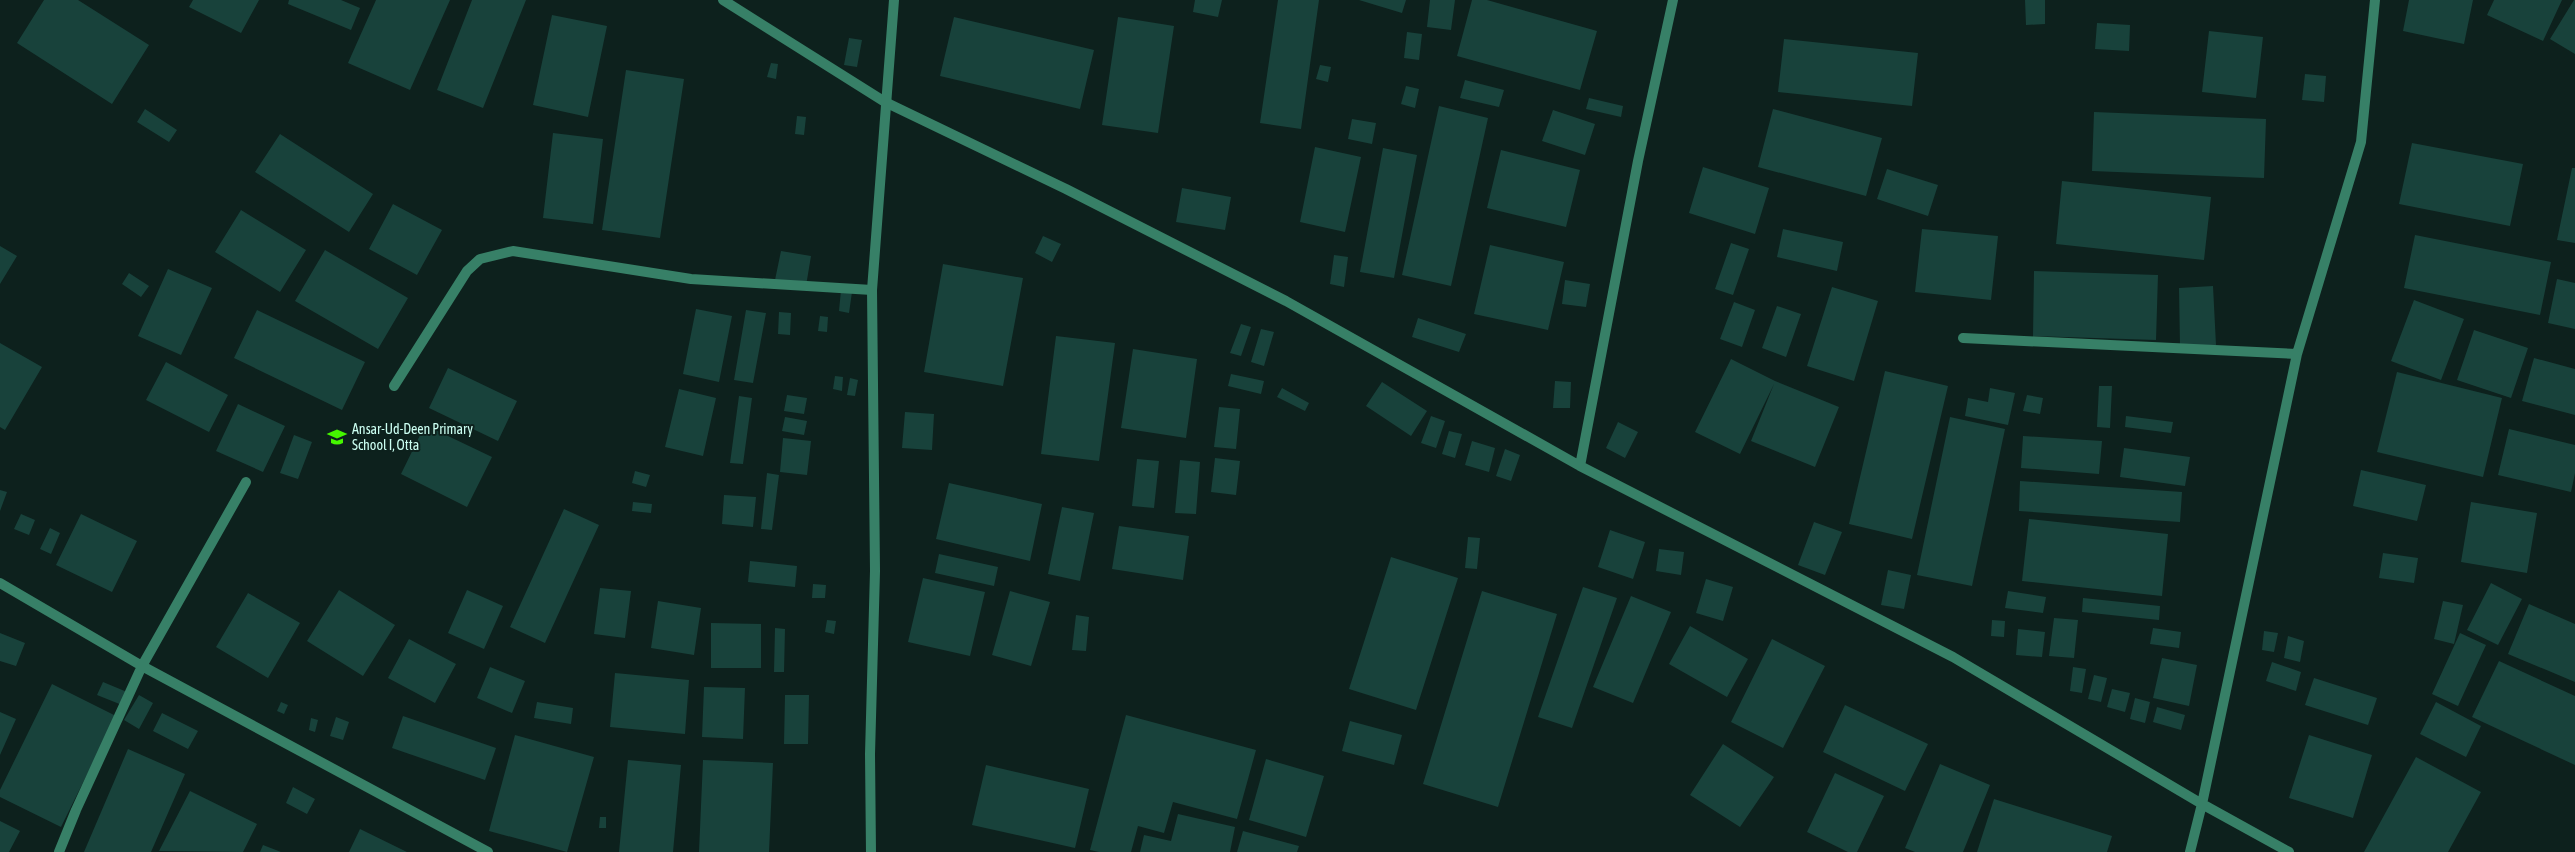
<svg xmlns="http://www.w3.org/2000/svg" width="2575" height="852" viewBox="0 0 2575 852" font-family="'Asap Condensed',sans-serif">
<rect width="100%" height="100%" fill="#0d211d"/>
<path fill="#18423b" d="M 44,0 L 78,0 L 149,45 L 112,104 L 17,43 Z
M 193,0 L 259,0 L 241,33 L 189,7 Z
M 289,0 L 341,0 L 360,8 L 351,30 L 288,4 Z
M 376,0 L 450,0 L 410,90 L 348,63 Z
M 472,0 L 526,0 L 483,108 L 437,90 Z
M 1195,0 L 1222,0 L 1218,17 L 1193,12 Z
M 1278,0 L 1319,0 L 1301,129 L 1260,123 Z
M 1359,0 L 1406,0 L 1402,13 Z
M 1430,0 L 1455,0 L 1451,30 L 1427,27 Z
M 1472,0 L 1487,0 L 1597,31 L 1580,90 L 1457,56 Z
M 2025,0 L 2045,0 L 2045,24 L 2026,25 Z
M 2409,0 L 2473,0 L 2464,44 L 2403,31 Z
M 2494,0 L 2562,0 L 2543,41 L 2487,15 Z
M 2574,0 L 2575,0 L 2575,54 L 2550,39 Z
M 552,15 L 607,26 L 588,117 L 533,105 Z
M 954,17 L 1094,50 L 1080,109 L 940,76 Z
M 1118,17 L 1174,26 L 1158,133 L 1102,125 Z
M 2097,23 L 2130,25 L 2129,51 L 2095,49 Z
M 2209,31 L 2263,37 L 2256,98 L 2202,92 Z
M 1407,32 L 1422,34 L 1419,60 L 1404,58 Z
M 849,38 L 862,40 L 857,67 L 844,65 Z
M 1784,39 L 1918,53 L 1912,106 L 1778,92 Z
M 771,63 L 778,64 L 776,79 L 767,77 Z
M 1320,65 L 1331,67 L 1328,82 L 1316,79 Z
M 626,70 L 684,79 L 660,238 L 602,230 Z
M 2305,74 L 2326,76 L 2324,102 L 2302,100 Z
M 1465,80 L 1504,90 L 1499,107 L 1460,98 Z
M 1406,86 L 1419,89 L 1415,108 L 1401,104 Z
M 1589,98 L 1623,106 L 1621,117 L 1586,109 Z
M 1439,106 L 1488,118 L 1451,286 L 1402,275 Z
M 145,109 L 177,130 L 169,142 L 137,122 Z
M 1773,109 L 1882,138 L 1866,196 L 1758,167 Z
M 1553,110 L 1595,124 L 1585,155 L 1542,141 Z
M 2094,112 L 2266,119 L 2264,178 L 2092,171 Z
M 797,116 L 806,117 L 804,135 L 795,134 Z
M 1352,119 L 1376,123 L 1372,144 L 1348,139 Z
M 553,133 L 603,139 L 593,224 L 543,218 Z
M 280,134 L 373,194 L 349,232 L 255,172 Z
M 2412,143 L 2523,164 L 2510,226 L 2399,204 Z
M 1315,147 L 1361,157 L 1345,232 L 1300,222 Z
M 1383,148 L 1417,155 L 1394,278 L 1360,272 Z
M 1501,150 L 1580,170 L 1566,227 L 1487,208 Z
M 1703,167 L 1769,188 L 1755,234 L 1689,213 Z
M 2572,168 L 2575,168 L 2575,243 L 2557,240 Z
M 1887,169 L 1938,185 L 1928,216 L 1877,199 Z
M 2062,181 L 2211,197 L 2204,260 L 2056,244 Z
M 1182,188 L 1231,197 L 1225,230 L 1176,222 Z
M 393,204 L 442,230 L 417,275 L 369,249 Z
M 241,210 L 306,250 L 280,292 L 215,252 Z
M 1783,229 L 1843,242 L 1837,271 L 1777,257 Z
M 1922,229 L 1998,236 L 1991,300 L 1915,292 Z
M 2415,235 L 2551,262 L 2540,315 L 2404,288 Z
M 1043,236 L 1061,244 L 1052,262 L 1035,253 Z
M 1731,243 L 1749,249 L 1733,295 L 1715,289 Z
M 1490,245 L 1564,262 L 1548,330 L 1474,314 Z
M 0,246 L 17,256 L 0,284 Z
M 325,250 L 408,298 L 378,349 L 295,301 Z
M 781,251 L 811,256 L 806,286 L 775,280 Z
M 1334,255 L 1348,257 L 1344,287 L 1330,284 Z
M 943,264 L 1023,278 L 1003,386 L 924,372 Z
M 168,269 L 212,288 L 181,355 L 138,336 Z
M 2034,271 L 2158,275 L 2156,340 L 2033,336 Z
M 129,273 L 149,286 L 141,297 L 122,284 Z
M 2557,279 L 2575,283 L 2575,329 L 2548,323 Z
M 1565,280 L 1590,284 L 1586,307 L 1562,304 Z
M 2213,286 L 2216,345 L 2180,346 L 2179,288 Z
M 1832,287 L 1878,301 L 1854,381 L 1807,366 Z
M 841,290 L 852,292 L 849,313 L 839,311 Z
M 2414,300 L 2464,319 L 2441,380 L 2391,361 Z
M 1734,302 L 1755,310 L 1742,347 L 1720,339 Z
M 1777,306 L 1801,314 L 1786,357 L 1762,348 Z
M 696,309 L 732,316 L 719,382 L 683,374 Z
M 257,310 L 365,362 L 342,410 L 234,358 Z
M 746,310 L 766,313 L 753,383 L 734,380 Z
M 779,312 L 791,313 L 790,335 L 778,334 Z
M 820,316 L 828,317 L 827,332 L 818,331 Z
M 1418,318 L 1466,334 L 1459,352 L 1412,337 Z
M 1241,324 L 1251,327 L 1241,356 L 1230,353 Z
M 1261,329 L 1274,332 L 1264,366 L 1251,362 Z
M 2474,330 L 2528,348 L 2511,398 L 2457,380 Z
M 1056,336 L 1115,343 L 1099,461 L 1041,454 Z
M 0,343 L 42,367 L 5,430 L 0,427 Z
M 1133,349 L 1197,359 L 1186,438 L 1121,428 Z
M 2534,358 L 2575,369 L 2575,415 L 2522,401 Z
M 1731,359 L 1775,381 L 1839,407 L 1815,467 L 1751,441 L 1774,384 L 1740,454 L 1695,432 Z
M 166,362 L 228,395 L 209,432 L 146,400 Z
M 448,368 L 517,401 L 498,441 L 429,408 Z
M 1885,371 L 1948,386 L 1912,539 L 1849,524 Z
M 2397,372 L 2502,398 L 2483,477 L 2377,452 Z
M 1231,374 L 1264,381 L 1261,394 L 1228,386 Z
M 835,376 L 843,377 L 842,391 L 833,389 Z
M 850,378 L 858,380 L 855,396 L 847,395 Z
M 1555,381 L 1571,382 L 1570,408 L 1553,408 Z
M 1382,382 L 1427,411 L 1411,436 L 1366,406 Z
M 2099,386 L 2112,386 L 2110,428 L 2097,427 Z
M 1282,388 L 1309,403 L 1305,411 L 1277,397 Z
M 1990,388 L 2015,393 L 2008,425 L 1965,416 L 1968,398 L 1988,402 Z
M 679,389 L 716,398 L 703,456 L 665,447 Z
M 787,395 L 807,398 L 804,414 L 784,411 Z
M 2027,395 L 2043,398 L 2040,414 L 2023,411 Z
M 739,396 L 752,398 L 743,464 L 730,463 Z
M 238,404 L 285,426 L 263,472 L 216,451 Z
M 1219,407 L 1240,409 L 1236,449 L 1214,447 Z
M 905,412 L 934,414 L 932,450 L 902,448 Z
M 1431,416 L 1445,421 L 1436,448 L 1421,443 Z
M 2126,416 L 2173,422 L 2171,433 L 2125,427 Z
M 785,417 L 807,421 L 804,435 L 782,431 Z
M 1950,417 L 2005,429 L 1972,586 L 1917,575 Z
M 1618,422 L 1638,432 L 1625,458 L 1606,448 Z
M 425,425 L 492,457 L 467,507 L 401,474 Z
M 2509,429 L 2575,445 L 2575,473 L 2571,492 L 2498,475 Z
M 1449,431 L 1462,434 L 1455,458 L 1442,454 Z
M 294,435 L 312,442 L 298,479 L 280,473 Z
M 2023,436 L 2102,441 L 2099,474 L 2021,468 Z
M 783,438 L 811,441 L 807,475 L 780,472 Z
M 1472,441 L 1495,448 L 1489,472 L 1465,465 Z
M 2124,448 L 2190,457 L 2185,486 L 2120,477 Z
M 1505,449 L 1520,455 L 1511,481 L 1496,476 Z
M 1215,458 L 1240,461 L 1236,495 L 1211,492 Z
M 1137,459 L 1159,461 L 1154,508 L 1132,506 Z
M 1180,460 L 1200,462 L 1196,514 L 1175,513 Z
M 2361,470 L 2426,485 L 2417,521 L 2353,506 Z
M 635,471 L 650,475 L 646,487 L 632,483 Z
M 767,473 L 779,475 L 772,530 L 761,529 Z
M 2020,481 L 2182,492 L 2180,522 L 2019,511 Z
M 949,483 L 1042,504 L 1030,561 L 936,539 Z
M 0,490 L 7,492 L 0,511 Z
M 724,495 L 756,497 L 753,527 L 722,524 Z
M 633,502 L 652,504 L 651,513 L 632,511 Z
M 2471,502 L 2537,513 L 2527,573 L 2461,562 Z
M 1062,507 L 1094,513 L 1080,581 L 1048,574 Z
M 564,509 L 599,525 L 545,643 L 510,627 Z
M 21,514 L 35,520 L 29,535 L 14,529 Z
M 81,514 L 137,541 L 112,592 L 56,565 Z
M 2029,519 L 2168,534 L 2162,596 L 2022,581 Z
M 1814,522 L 1842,532 L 1825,575 L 1798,565 Z
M 1119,526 L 1189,536 L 1183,580 L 1112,569 Z
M 50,528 L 60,533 L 51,554 L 40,549 Z
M 1610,530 L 1645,542 L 1633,579 L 1598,567 Z
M 1468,537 L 1480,538 L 1477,569 L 1465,568 Z
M 1659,549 L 1684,552 L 1681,575 L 1656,571 Z
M 2383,553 L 2418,558 L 2414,583 L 2379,578 Z
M 939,554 L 998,567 L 994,586 L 935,573 Z
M 1391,557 L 1458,578 L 1416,710 L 1349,689 Z
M 750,561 L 797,566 L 795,587 L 748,582 Z
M 1888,570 L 1911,575 L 1904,609 L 1881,605 Z
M 923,578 L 985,592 L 970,656 L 908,642 Z
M 1706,579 L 1733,587 L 1723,621 L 1696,613 Z
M 2491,583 L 2522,599 L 2498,645 L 2467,630 Z
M 813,584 L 826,585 L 825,598 L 812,598 Z
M 1583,587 L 1617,598 L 1572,728 L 1538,717 Z
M 600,588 L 631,591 L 625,638 L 594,634 Z
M 339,590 L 395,625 L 363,676 L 307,641 Z
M 467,590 L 503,606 L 484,649 L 448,633 Z
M 1010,591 L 1050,602 L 1031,666 L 992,655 Z
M 1482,591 L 1557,614 L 1498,807 L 1423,784 Z
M 2008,591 L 2046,597 L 2043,613 L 2005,608 Z
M 248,593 L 300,623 L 268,678 L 216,647 Z
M 1631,596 L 1671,612 L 1633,703 L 1593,687 Z
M 2083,598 L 2160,606 L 2159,620 L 2082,612 Z
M 658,601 L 701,608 L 694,655 L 651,648 Z
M 2443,601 L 2463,605 L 2454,644 L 2434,639 Z
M 2529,604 L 2575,624 L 2575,682 L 2508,654 Z
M 1076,615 L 1089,617 L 1086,651 L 1072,650 Z
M 2054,618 L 2078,620 L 2074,658 L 2049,656 Z
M 827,620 L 836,621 L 834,634 L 825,632 Z
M 1992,620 L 2005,621 L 2004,637 L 1991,636 Z
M 711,623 L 761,624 L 761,668 L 711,668 Z
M 1690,626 L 1748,659 L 1727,697 L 1669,664 Z
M 775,628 L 785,629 L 784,672 L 774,672 Z
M 2153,628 L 2181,632 L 2179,648 L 2150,644 Z
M 2018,629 L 2045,632 L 2042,657 L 2016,655 Z
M 2264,631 L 2278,633 L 2274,652 L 2262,650 Z
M 0,633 L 25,643 L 16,666 L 0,661 Z
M 2460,633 L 2486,645 L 2458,706 L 2432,694 Z
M 2288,636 L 2304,641 L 2300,662 L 2284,658 Z
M 409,639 L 456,664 L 435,703 L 388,678 Z
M 1772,639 L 1825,666 L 1783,748 L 1731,722 Z
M 2162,658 L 2197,665 L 2189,706 L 2153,698 Z
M 2499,661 L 2575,696 L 2575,765 L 2472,717 Z
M 2272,662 L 2301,672 L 2296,691 L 2266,681 Z
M 490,667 L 525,681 L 512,713 L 477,698 Z
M 2073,667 L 2086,669 L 2082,693 L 2070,691 Z
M 615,673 L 689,680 L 685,734 L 610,727 Z
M 2094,675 L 2107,678 L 2101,702 L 2088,699 Z
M 2314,678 L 2377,698 L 2368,725 L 2305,705 Z
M 103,682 L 127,692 L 122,705 L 97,695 Z
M 52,684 L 116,716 L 61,827 L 0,797 L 0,790 Z
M 704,687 L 745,688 L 743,739 L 702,737 Z
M 2112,689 L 2130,693 L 2125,712 L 2107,707 Z
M 139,695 L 153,703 L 139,729 L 124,720 Z
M 785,695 L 809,695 L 808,744 L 784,744 Z
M 2135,698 L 2150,702 L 2145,723 L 2130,719 Z
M 281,702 L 288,705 L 284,714 L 277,711 Z
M 537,702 L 573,708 L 571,724 L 534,718 Z
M 2436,702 L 2481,726 L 2466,757 L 2420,734 Z
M 1845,705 L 1928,744 L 1905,791 L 1823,752 Z
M 2157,707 L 2185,715 L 2181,730 L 2153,722 Z
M 0,712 L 16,719 L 0,755 Z
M 162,713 L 198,731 L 188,749 L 153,731 Z
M 1126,715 L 1256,750 L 1237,819 L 1173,802 L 1164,833 L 1138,826 L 1131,852 L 1099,852 L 1090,850 Z
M 403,716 L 496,748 L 485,780 L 392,748 Z
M 336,717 L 349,722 L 343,740 L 330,736 Z
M 311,718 L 318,720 L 315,732 L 309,730 Z
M 1350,721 L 1402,735 L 1394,765 L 1342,751 Z
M 515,735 L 594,757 L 567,852 L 489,831 Z
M 2309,735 L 2372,755 L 2353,818 L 2289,798 Z
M 1723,744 L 1774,777 L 1740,827 L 1690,795 Z
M 128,749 L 185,774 L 151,852 L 84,852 Z
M 2416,757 L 2481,792 L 2448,852 L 2364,852 Z
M 1266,759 L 1324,776 L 1306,837 L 1249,820 Z
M 628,760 L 681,765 L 673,852 L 619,852 Z
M 703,760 L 773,763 L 769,852 L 699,852 Z
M 1940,764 L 1990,785 L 1963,852 L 1915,852 L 1905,848 Z
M 986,765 L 1089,789 L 1075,848 L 972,825 Z
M 1835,773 L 1884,796 L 1857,852 L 1848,852 L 1807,832 Z
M 293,787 L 315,799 L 307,814 L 286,803 Z
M 190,791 L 257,824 L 243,852 L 159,851 Z
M 1994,799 L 2112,836 L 2107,852 L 1977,852 Z
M 1178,814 L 1235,827 L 1230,852 L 1140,852 L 1144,835 L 1171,841 Z
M 600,817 L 606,817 L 606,828 L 599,828 Z
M 0,821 L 20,831 L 9,852 L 0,852 Z
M 360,829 L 407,852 L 349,852 Z
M 1243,831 L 1299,846 L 1297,852 L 1237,852 Z
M 263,845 L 281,852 L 260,852 Z"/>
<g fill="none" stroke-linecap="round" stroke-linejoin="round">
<path stroke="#378067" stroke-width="10" d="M 394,386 L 467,271 L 480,259 L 513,251 L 691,279 L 872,290"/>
<path stroke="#378067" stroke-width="10" d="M 723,0 L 885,102 L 1066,189 L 1286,301 L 1580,466 L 1953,657 L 2202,804 L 2289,852
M 1963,338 L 2297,354
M 1580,466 L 1638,161 L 1673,0
M 0,583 L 142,666 L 488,852
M 59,852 L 76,810 L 142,666 L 246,482
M 2190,852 L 2202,804 L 2297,354 L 2361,142 L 2375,0"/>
<path stroke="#378067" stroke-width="10" d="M 871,852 L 870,754 L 875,571 L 872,290 L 894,0"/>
</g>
<defs>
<g id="school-bare" transform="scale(1.5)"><path d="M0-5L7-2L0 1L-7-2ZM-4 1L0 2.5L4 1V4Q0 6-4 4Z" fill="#45f700" stroke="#0d211d" stroke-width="2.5" paint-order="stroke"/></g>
</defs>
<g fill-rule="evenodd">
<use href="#school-bare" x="337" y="437"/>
</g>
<g text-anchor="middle" stroke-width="4" stroke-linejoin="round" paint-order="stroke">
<g font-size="14" fill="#ccfff2" stroke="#0d211d" text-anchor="start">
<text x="352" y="434">Ansar-Ud-Deen Primary<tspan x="352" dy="16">School I, Otta</tspan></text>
</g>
</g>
</svg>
